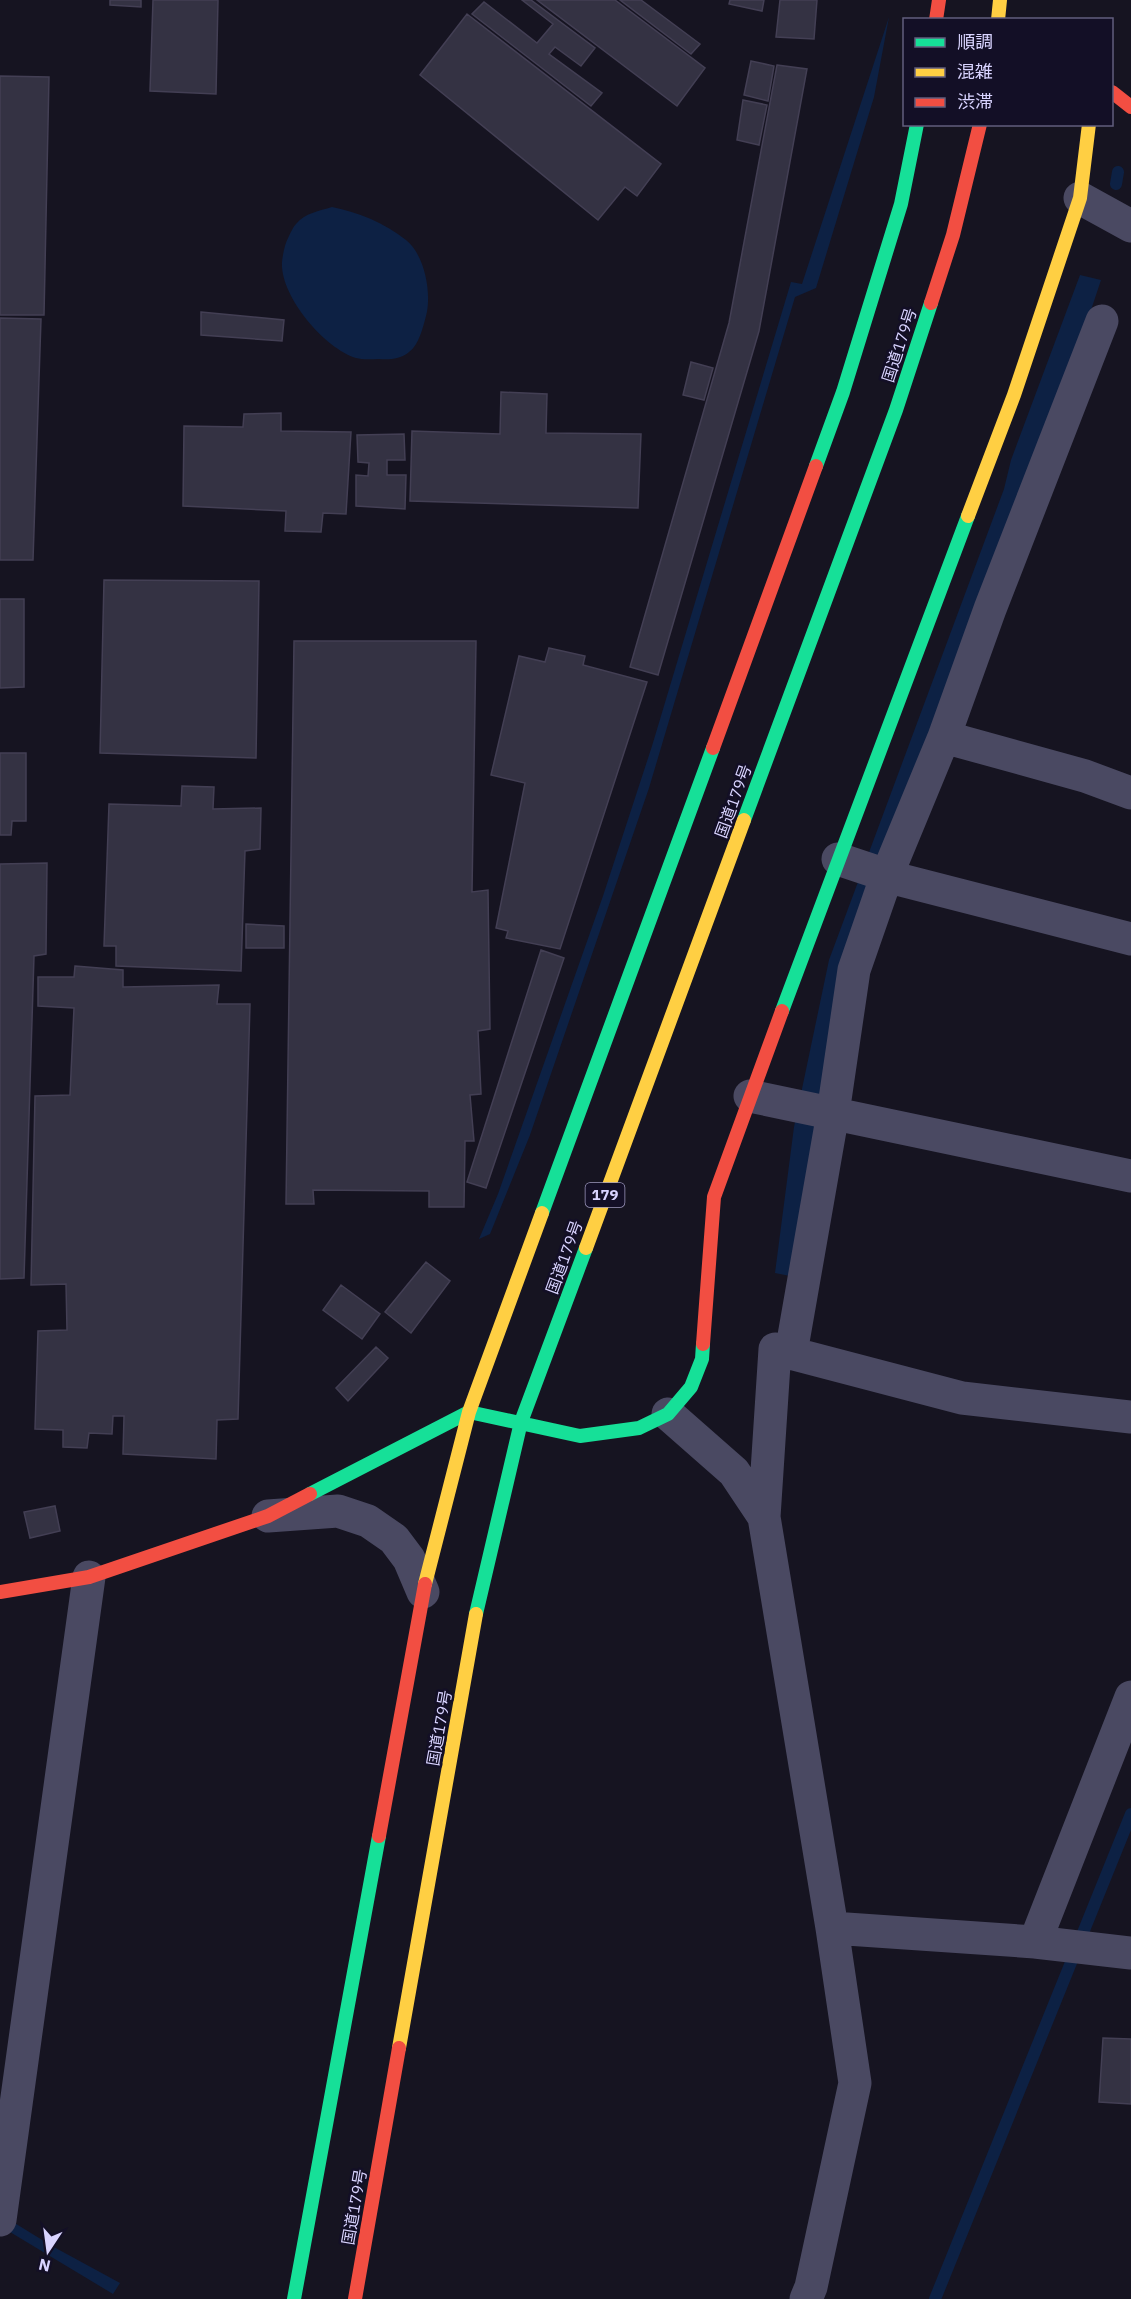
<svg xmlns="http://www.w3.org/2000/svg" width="1131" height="2299" viewBox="0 0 1131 2299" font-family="'IBM Plex Sans','Noto Sans JP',sans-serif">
<rect width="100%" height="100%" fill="#161421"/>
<path fill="#0d2144" d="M 889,17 L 874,97 L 816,288 L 795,297 L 649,788 L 530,1135 L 490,1234 L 479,1239 L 498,1194 L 603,896 L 652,746 L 791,282 L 802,284 Z
M 332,207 C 358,212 385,223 406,240 C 425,255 432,294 426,316 C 423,327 419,345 409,352 C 401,359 389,360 379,359 C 372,359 363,360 356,358 C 324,348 280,296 282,262 C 283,253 285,243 289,236 C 291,232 293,227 296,224 C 305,213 319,211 332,207 Z
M 1080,275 L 1101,280 L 1080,343 L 882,858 L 790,1276 L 775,1273 L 794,1127 L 829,960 L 1004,489 L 1011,460 Z
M 0,2214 L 52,2246 L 120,2283 L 113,2294 L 0,2226 Z"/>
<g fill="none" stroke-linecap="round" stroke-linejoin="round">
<path stroke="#0d2144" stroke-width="12" d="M 1116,184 L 1118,172
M 935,2299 L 1131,1814"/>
</g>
<path fill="#343243" stroke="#433f54" stroke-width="1.5" d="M 110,0 L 141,0 L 141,7 L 110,5 Z
M 153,0 L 218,0 L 216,94 L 150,91 Z
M 522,0 L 531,0 L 595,48 L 581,66 L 555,47 L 549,54 L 602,93 L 591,106 L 472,14 L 484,2 L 537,43 L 553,24 Z
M 537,0 L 615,0 L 705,68 L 677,106 Z
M 620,0 L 641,0 L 700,44 L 691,54 Z
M 730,0 L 764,0 L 762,11 L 729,4 Z
M 780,0 L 817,0 L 814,39 L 776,37 Z
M 467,14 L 661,164 L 637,196 L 625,187 L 598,220 L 420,75 Z
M 751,61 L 774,66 L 768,101 L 744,95 Z
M 777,65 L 807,69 L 759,331 L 658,675 L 630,667 L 729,323 Z
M 0,76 L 49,77 L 44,315 L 0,315 Z
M 743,100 L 767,105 L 759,145 L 737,140 Z
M 201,312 L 284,320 L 282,341 L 201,335 Z
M 0,318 L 41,319 L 33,560 L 0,560 Z
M 691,362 L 713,368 L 704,400 L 683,395 Z
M 501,392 L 547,394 L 546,433 L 641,434 L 638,508 L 410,501 L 412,431 L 500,434 Z
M 281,413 L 281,431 L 351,432 L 346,514 L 323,513 L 321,532 L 285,531 L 286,511 L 183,506 L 184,426 L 243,427 L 244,414 Z
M 404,434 L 405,460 L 387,460 L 387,475 L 406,475 L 405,509 L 356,506 L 356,475 L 368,476 L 369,463 L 358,462 L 357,435 Z
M 104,580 L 259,581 L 256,758 L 100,753 Z
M 0,599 L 24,599 L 24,687 L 0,688 Z
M 294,641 L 476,641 L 472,892 L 488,890 L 490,1029 L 478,1031 L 481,1094 L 470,1095 L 474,1141 L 465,1141 L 464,1207 L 429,1207 L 429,1191 L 313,1190 L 314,1204 L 286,1204 Z
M 549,648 L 585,656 L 583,665 L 647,682 L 560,949 L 506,938 L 508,931 L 496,928 L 525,783 L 491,775 L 519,656 L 545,662 Z
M 0,753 L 26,753 L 26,821 L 12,821 L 11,835 L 0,835 Z
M 182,786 L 214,787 L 213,809 L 261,808 L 260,849 L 245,851 L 241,971 L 116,966 L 116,946 L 104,946 L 109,804 L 181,806 Z
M 47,863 L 46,954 L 34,956 L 24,1278 L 0,1279 L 0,864 Z
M 246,924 L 284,926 L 284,948 L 246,948 Z
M 541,950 L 564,958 L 486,1188 L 467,1182 Z
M 75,966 L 123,970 L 123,987 L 219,985 L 217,1004 L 250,1004 L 238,1419 L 217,1420 L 216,1459 L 123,1454 L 124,1416 L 113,1416 L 112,1434 L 89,1433 L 87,1448 L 63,1447 L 63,1430 L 35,1429 L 38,1331 L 67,1330 L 66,1284 L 31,1285 L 35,1096 L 70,1095 L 74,1008 L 38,1006 L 38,977 L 74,977 Z
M 426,1262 L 450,1281 L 411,1333 L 385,1312 Z
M 341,1285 L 380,1314 L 362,1339 L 323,1310 Z
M 376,1347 L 388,1358 L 348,1401 L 336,1388 Z
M 55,1506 L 60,1531 L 30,1538 L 24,1512 Z
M 1103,2038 L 1131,2039 L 1131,2104 L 1099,2102 Z"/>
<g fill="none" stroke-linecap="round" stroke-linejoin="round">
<path stroke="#4a4962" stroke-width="33" d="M 1080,198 L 1131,226
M 944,737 L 1085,776 L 1131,793
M 838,859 L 901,880 L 1131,939
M 750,1096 L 1131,1176
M 791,1353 L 833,1113 L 854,970 L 887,875 L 944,737 L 990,609 L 1102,321
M 668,1414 L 734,1472 L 764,1517 L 832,1928 L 855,2083 L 811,2287 L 806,2299
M 268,1516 L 338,1511 L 368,1521 L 394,1539 L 409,1559 L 423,1592
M 764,1517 L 775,1349 L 962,1398 L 1131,1417
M 832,1928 L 1035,1942 L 1131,1953
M 1035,1942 L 1131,1697
M 0,2220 L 89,1577"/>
<path stroke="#16e098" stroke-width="14" d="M 816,466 L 843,392 L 901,204 L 917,124
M 744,820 L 896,410 L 931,303
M 782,1011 L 968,516
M 542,1213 L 713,748
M 310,1494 L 469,1412 L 580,1436 L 639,1428 L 668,1414 L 691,1387 L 702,1359 L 703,1344
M 476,1614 L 521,1422 L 586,1248
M 294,2299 L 379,1836"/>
<path stroke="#ffcf43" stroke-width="14" d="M 968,516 L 1014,395 L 1080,198 L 1089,124
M 586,1248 L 744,820
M 425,1584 L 469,1412 L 542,1213
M 399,2048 L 476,1614"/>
<path stroke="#f24e42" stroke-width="14" d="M 936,20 L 939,0
M 1112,92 L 1131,107
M 931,303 L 953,235 L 980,124
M 713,748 L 816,466
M 703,1344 L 714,1197 L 782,1011
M 0,1592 L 89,1577 L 268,1516 L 310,1494
M 379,1836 L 425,1584
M 355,2299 L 399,2048"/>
<path stroke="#ffcf43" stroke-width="14" d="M 998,20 L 1000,0"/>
</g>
<g text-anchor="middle" stroke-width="5" stroke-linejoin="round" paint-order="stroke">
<rect fill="#130f26" stroke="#9e99be" stroke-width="1.5" x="585.5" y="1183" width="39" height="24" rx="4.5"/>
<g font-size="15" font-weight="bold" fill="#d9d4ff">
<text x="605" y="1200">179</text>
</g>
<g font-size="16" fill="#d9d4ff" stroke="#130f26">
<text transform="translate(899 345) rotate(-72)" y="6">国道179号</text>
<text transform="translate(733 801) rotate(-70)" y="6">国道179号</text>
<text transform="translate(564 1257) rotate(-70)" y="6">国道179号</text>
<text transform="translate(439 1728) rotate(-80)" y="6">国道179号</text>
<text transform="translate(354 2207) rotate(-80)" y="6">国道179号</text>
</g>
</g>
<rect x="903" y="18" width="210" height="108" fill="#130f26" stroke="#625e7d" stroke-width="1.5"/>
<rect x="915" y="38" width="30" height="9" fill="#16e098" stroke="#625e7d" stroke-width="1.5"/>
<text x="957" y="48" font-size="18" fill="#d9d4ff">順調</text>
<rect x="915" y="68" width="30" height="9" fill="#ffcf43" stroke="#625e7d" stroke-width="1.5"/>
<text x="957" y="78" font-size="18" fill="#d9d4ff">混雑</text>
<rect x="915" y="98" width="30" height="9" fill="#f24e42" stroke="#625e7d" stroke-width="1.5"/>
<text x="957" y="108" font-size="18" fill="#d9d4ff">渋滞</text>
<g transform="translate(48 2251) rotate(193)" stroke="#130f26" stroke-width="4.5" paint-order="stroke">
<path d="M0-4.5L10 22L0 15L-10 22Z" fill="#d9d4ff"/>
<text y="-9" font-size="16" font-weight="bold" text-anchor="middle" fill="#d9d4ff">N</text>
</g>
</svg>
